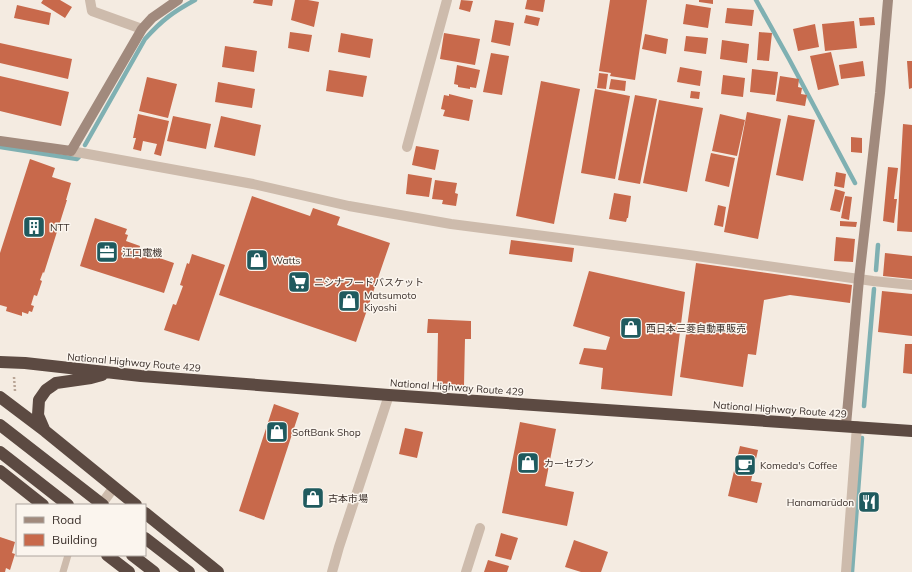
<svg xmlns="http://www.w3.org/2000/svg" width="912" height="572" viewBox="0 0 912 572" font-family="Mulish,'Noto Sans JP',sans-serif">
<rect width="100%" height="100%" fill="#f4ebe1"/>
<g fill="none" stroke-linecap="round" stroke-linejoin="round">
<path stroke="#7fb0b2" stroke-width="4.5" d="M 756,0 L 789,59 L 855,183
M 85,145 L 145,39 C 162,20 173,12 195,0
M 0,147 L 77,159 L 79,157
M 876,270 L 878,245
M 864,406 L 874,289
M 852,572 L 862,438"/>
</g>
<path fill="#c8694b" d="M 43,0 L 60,0 L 72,7 L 65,18 L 41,3 Z
M 254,0 L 273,0 L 272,6 L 253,3 Z
M 295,0 L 308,0 L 319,2 L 314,27 L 291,20 Z
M 461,0 L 473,1 L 470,12 L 459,9 Z
M 527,0 L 545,0 L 543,12 L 525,9 Z
M 610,0 L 647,0 L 635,80 L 610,76 L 611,73 L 599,71 Z
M 699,0 L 713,0 L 713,4 L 699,2 Z
M 686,4 L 711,8 L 708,28 L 683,24 Z
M 17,5 L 51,13 L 49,25 L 14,18 Z
M 727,8 L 754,10 L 752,26 L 725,23 Z
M 526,15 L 540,18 L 538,26 L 524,23 Z
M 874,17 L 875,25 L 860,26 L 859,18 Z
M 495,20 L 514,23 L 510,46 L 491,42 Z
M 854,21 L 857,48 L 825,51 L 822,24 Z
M 815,24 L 819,47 L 798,51 L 793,29 Z
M 290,32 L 312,35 L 309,52 L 288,48 Z
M 759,32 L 772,33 L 769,61 L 757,60 Z
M 341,33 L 373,39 L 370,58 L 338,52 Z
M 444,33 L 480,39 L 475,65 L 440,59 Z
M 645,34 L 668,39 L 666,54 L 642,49 Z
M 686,36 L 708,38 L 706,54 L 684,51 Z
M 722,40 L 749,44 L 747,63 L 720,59 Z
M 0,43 L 72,59 L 68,79 L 0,63 Z
M 225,46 L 257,51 L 254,72 L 222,67 Z
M 831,52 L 839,85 L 818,90 L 810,56 Z
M 491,53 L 509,56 L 502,95 L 483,92 Z
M 863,61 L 865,76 L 841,79 L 839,65 Z
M 907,61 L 912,61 L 912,88 L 909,89 Z
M 457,65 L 480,70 L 476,88 L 470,87 L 470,89 L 458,87 L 458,85 L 454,84 Z
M 680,67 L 702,71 L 700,86 L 677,82 Z
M 752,69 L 778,72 L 775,95 L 750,92 Z
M 329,70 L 367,76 L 363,97 L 326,91 Z
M 599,73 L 608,74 L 606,89 L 597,88 Z
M 723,75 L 745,78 L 743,97 L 721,94 Z
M 0,76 L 69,92 L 61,126 L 0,111 Z
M 780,76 L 799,79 L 798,87 L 802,88 L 801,94 L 807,95 L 805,106 L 776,101 Z
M 147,77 L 177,84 L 168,118 L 139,111 Z
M 611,79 L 626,81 L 625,91 L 609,89 Z
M 541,81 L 580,89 L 554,224 L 516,216 Z
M 218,82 L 255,89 L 252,108 L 215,102 Z
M 595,89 L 630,96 L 615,179 L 581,173 Z
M 691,91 L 700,92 L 699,99 L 690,98 Z
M 449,94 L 473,100 L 469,121 L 443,116 L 445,110 L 441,109 L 444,95 L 449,96 Z
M 635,95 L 657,99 L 640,184 L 618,180 Z
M 659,100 L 703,108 L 687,192 L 643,183 Z
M 747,112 L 781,119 L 758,239 L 724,232 Z
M 138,114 L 169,121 L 161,156 L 154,154 L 157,144 L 143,141 L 141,151 L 133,149 L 136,138 L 133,138 Z
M 720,114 L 745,120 L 737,156 L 712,151 Z
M 788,115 L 815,120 L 803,181 L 776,175 Z
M 173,116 L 211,124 L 206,149 L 167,141 Z
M 221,116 L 261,125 L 255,156 L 214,147 Z
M 903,124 L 912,125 L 912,232 L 897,231 Z
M 851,137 L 862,138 L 862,153 L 851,152 Z
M 416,146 L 439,150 L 435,170 L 412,165 Z
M 711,153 L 735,158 L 729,187 L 705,181 Z
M 30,159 L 55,168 L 52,177 L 71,183 L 66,200 L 67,200 L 44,273 L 43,272 L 40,280 L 42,281 L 37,296 L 34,295 L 31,305 L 34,306 L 32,312 L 29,311 L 28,314 L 22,312 L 22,316 L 6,311 L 7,307 L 0,305 L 0,253 Z
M 888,167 L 898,168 L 894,199 L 897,199 L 894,223 L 883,221 Z
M 836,172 L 846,174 L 844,188 L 834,186 Z
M 408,174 L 432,178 L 429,197 L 406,194 Z
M 435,180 L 457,183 L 455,193 L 458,194 L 456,206 L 442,204 L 443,200 L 432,199 Z
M 835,189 L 845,192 L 840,212 L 830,210 Z
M 614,193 L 631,196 L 628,218 L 627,218 L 626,222 L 609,219 Z
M 252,196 L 310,216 L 313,208 L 340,217 L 337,225 L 390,243 L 356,342 L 219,295 Z
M 845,196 L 852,197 L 849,220 L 841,218 Z
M 718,205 L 726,207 L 723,227 L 714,225 Z
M 95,218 L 127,229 L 125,234 L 128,235 L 126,241 L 140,246 L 139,251 L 174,263 L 164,293 L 80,266 Z
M 840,221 L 857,222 L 856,227 L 840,226 Z
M 836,237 L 855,239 L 853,262 L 834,261 Z
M 511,240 L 574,248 L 572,262 L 509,254 Z
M 885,253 L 912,256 L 912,279 L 883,276 Z
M 192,254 L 225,265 L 199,341 L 164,330 L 173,304 L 176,305 L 183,286 L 180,285 L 187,263 L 189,264 Z
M 696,263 L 852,285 L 850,303 L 790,295 L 764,300 L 756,355 L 748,354 L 743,387 L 680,377 Z
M 589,271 L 685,292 L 672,396 L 601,389 L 603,368 L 579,364 L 584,348 L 606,350 L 610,337 L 573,326 Z
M 882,291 L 912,294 L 912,336 L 878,332 Z
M 428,319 L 471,321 L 471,339 L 465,339 L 464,385 L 437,385 L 438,333 L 427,333 Z
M 905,344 L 912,344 L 912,374 L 903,373 Z
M 274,404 L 299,413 L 264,520 L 239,511 Z
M 520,422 L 556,429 L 545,486 L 574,492 L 567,526 L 502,513 Z
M 405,428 L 423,432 L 417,458 L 399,454 Z
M 740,446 L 758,450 L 751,481 L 762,483 L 757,503 L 728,496 Z
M 501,533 L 518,538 L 511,560 L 495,556 Z
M 0,537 L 15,542 L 12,553 L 15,554 L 10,570 L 6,568 L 5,572 L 0,572 Z
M 574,540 L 608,552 L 601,572 L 581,572 L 565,567 Z
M 488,560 L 509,566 L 507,572 L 484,572 Z"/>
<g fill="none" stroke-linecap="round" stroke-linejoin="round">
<path stroke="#b9a596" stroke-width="2.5" stroke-dasharray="2 2" stroke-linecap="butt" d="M 14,377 L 15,391"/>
<path stroke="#cdbbac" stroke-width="7" d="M 63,572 L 68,555"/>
<path stroke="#cdbbac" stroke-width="10" d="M 90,0 L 92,11 L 142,29
M 407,147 L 447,0
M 71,151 L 253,184 L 349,206 L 451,224 L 682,254 L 873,281 L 912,285
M 101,505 L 114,487
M 332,572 L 339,547 L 389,395
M 466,572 L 480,528
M 846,572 L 857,426"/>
<path stroke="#a18a7d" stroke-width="10" d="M 0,141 L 71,151 L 142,29 L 152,18 L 178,0
M 846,425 L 859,279 L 880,93 L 888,0"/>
<path stroke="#5c4a42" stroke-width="12" d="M 0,362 L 25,363 L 141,376 L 389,395 L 912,431
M 0,397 L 45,431 L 136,505
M 44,429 L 38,415 L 39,400 L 46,390 L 56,383 L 91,378 L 102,375
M 0,452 L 68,505
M 0,471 L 43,505
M 145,513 L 218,572
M 145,538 L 189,572
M 107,555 L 129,572
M 132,555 L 154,572"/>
<path stroke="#5c4a42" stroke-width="12" d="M 0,425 L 103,505"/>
</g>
<defs>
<g id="building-square" transform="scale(1.15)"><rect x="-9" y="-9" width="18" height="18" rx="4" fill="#1f5a5e" stroke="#fbf5ee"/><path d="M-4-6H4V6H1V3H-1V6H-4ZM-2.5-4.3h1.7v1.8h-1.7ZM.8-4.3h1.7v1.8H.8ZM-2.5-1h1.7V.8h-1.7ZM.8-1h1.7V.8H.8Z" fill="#fff"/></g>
<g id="office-square" transform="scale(1.15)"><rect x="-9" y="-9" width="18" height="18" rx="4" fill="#1f5a5e" stroke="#fbf5ee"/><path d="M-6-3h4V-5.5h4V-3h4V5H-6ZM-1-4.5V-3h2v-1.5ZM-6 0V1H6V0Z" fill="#fff"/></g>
<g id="shop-square" transform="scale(1.15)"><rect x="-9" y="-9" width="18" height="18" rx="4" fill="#1f5a5e" stroke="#fbf5ee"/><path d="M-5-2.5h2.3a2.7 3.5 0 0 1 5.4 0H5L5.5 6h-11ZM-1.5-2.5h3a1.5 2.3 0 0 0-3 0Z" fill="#fff"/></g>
<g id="supermarket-square" transform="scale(1.15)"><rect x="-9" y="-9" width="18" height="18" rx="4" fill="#1f5a5e" stroke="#fbf5ee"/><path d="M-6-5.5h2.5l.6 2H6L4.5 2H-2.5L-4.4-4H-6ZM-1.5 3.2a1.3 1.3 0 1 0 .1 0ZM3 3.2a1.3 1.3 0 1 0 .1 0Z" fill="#fff"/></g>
<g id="cafe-square" transform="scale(1.15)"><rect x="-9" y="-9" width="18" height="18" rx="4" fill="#1f5a5e" stroke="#fbf5ee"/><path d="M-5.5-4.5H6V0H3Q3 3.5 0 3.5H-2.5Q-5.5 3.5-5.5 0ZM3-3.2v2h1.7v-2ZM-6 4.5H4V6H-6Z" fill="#fff"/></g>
<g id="restaurant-square" transform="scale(1.15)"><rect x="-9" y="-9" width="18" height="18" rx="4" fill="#1f5a5e" stroke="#fbf5ee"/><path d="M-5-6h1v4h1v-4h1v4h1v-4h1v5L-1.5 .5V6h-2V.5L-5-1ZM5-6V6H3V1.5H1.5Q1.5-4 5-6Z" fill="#fff"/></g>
</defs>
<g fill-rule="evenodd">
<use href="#building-square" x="34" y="227"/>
<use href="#office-square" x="107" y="252"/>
<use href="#shop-square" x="257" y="260"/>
<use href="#supermarket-square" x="299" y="282"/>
<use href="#shop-square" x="349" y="301"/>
<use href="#shop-square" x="631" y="328"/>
<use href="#shop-square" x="277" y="432"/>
<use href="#shop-square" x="528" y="463"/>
<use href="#cafe-square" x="745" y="465"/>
<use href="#shop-square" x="313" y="498"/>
<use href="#restaurant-square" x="869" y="502"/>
</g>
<g text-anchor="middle" stroke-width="3" stroke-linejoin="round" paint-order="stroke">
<g font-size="10" fill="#3b302b" stroke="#fbf5ee" text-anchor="start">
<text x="50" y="231">NTT</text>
<text x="122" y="256">江口電機</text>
<text x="272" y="264">Watts</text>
<text x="314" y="286">ニシナフードバスケット</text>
<text x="364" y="299">Matsumoto<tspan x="364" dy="12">Kiyoshi</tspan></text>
<text x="646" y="332">西日本三菱自動車販売</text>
<text x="292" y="436">SoftBank Shop</text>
<text x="544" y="467">カーセブン</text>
<text x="760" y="469">Komeda's Coffee</text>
<text x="328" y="502">古本市場</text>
<text x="854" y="506" text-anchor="end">Hanamarūdon</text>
</g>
<g font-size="10" fill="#3b302b" stroke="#fbf5ee">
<text transform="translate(134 362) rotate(5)" y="4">National Highway Route 429</text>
<text transform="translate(457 387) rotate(4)" y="4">National Highway Route 429</text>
<text transform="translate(780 409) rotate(4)" y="4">National Highway Route 429</text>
</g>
</g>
<rect x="16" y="504" width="130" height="52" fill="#fbf5ee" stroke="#aea6a0"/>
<rect x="24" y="517" width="20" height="6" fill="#a18a7d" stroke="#aea6a0"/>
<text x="52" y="524" font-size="12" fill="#3b302b">Road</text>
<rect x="24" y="534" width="20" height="12" fill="#c8694b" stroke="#aea6a0"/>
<text x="52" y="544" font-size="12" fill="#3b302b">Building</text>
</svg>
